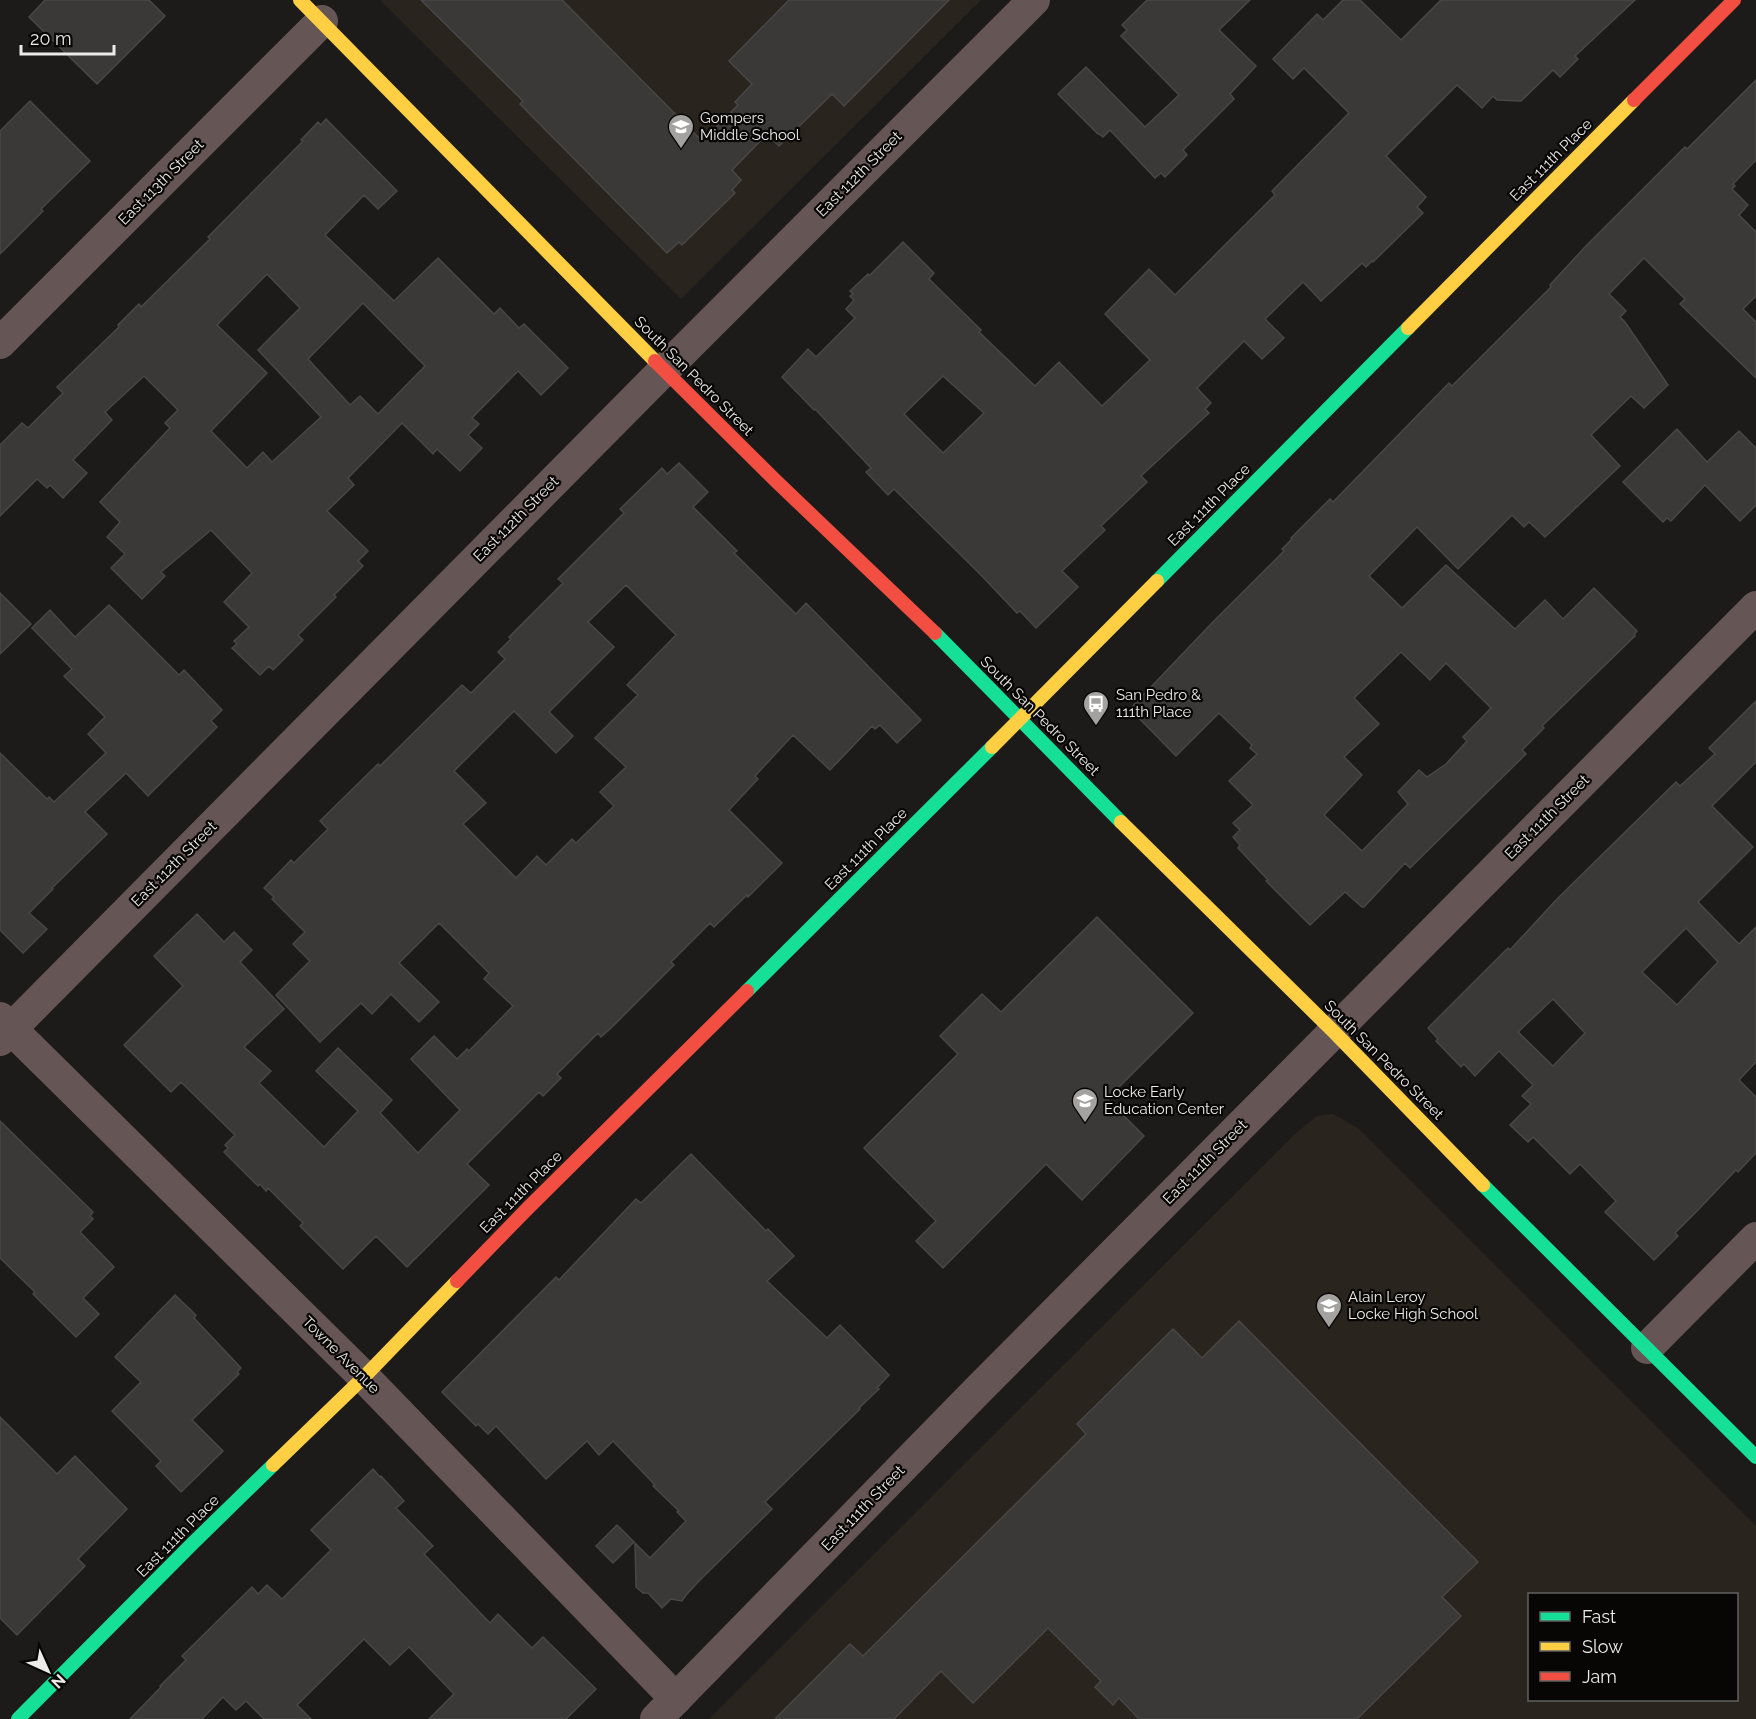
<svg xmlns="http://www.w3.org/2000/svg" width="1756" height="1719" viewBox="0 0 1756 1719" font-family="Raleway,sans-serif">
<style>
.built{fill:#2a241e;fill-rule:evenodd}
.building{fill:#3a3937;stroke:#484745;stroke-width:1.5;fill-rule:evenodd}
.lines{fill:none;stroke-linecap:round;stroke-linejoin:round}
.street{stroke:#655655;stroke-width:32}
.fast{stroke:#16e098;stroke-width:14}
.slow{stroke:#ffcf43;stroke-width:14}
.jam{stroke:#f24e42;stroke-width:14}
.labels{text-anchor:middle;stroke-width:4.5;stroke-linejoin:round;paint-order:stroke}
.poi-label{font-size:15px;fill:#edebe9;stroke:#070605;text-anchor:start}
.street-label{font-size:15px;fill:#edebe9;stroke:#070605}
</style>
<rect width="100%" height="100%" fill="#1d1b19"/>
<g class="built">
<path d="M380 0H981L681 299Z"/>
<path d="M1333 1114 1358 1128 1756 1526V1719H709L1296 1133 1317 1116ZM1530 1594H1736V1700H1530Z"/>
</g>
<g class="building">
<path d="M45 0H149L165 16 97 84 29 17Z"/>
<path d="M421 0H562L702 141 738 105 735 102 752 84 729 61 789 0H949L844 106 832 94 779 146 767 134 732 170 741 180 732 190 735 193 682 245 679 242 667 253 520 104 523 101Z"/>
<path d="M1147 0H1250L1219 30 1256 66 1230 94 1234 99 1183 150 1187 155 1165 177 1161 173 1155 178 1110 130 1103 137 1099 134H1098L1058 94 1086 67 1145 127 1179 95 1121 36 1127 30 1122 25Z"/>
<path d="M1343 0H1360L1401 40 1441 0H1635L1575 56 1578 59 1560 77 1553 70 1521 101 1497 100 1493 96 1482 108 1457 85 1386 156 1426 197 1417 207 1423 213 1373 262 1372 261 1366 267 1362 263 1360 265 1321 301 1303 282 1265 319 1284 338 1262 359 1244 341 1197 388 1211 403 1205 409 1209 413 1141 476 1147 482 1101 526 1105 530 1062 571 1078 587 1036 628 1020 611 1017 613 979 573 894 489 888 495 866 472 871 468 815 409 814 410 782 377 808 349 816 357 855 318 846 309 854 300 850 296 853 294 850 291 868 274 869 276 903 242 934 273 929 279 981 330 979 332 1035 386 1059 362 1102 406 1150 360 1105 314 1149 269 1175 295 1275 195 1272 191 1349 113 1304 68 1293 79 1273 59 1317 14 1323 20ZM943 376 984 413 943 453 904 414Z"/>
<path d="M1756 80V160L1733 184 1735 186 1732 189 1748 205 1739 215 1756 232V296L1743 309 1756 322V378L1680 304 1685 299 1644 258 1609 294 1626 311 1620 317 1625 322 1668 385 1644 408 1631 396 1591 435 1620 466 1545 537 1529 522 1524 527 1512 515 1458 569 1417 527 1369 576 1402 608 1446 565 1515 629 1545 600 1563 619 1594 588 1637 631 1634 635 1635 636 1542 726 1544 728 1522 750 1526 754 1410 868 1405 863 1364 907H1362L1345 892 1310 925 1266 881 1268 880 1238 848 1240 845 1233 837 1240 830 1233 823 1253 805 1229 781 1257 754 1250 748 1252 745 1219 713 1176 756 1130 709 1211 624 1284 551 1282 549 1292 539 1291 538 1330 499 1333 502 1449 383 1452 386 1551 287 1550 285 1584 248 1685 147 1687 149ZM1401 652 1430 680 1446 663 1491 708 1463 737 1467 741 1446 764 1427 777 1419 770 1398 792 1408 804 1362 851 1324 815 1362 775 1344 757 1379 724 1354 698Z"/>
<path d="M30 101 90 161 41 209 43 211 0 254V131Z"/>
<path d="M326 119 397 191 378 209 364 195 325 235 394 301 438 258 494 314 500 308 519 328 524 324 568 368 541 395 518 371 472 418 479 424 468 435 482 448 460 471 437 449 433 454 402 423 348 478 354 485 327 511 368 551 358 561 363 566 334 595 336 597 298 635 303 640 273 670 269 666 260 675 232 648 237 644 234 641 249 627 224 602 252 573 211 530 161 572 165 576 142 599 111 568 125 554 107 537 120 522 100 502 170 428 165 423 178 410 144 376 105 412 112 420 73 460 87 473 63 498 50 485 47 488 37 479 0 516V445L22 423 28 428 63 393 57 387 119 327 118 325 139 304 141 307 210 239 208 237 303 141 301 140 318 122 321 125ZM267 274 300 308 258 350 321 417 272 462 263 452 247 468 211 431 267 373 217 325ZM363 303 425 366 378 414 360 396 350 405 308 359Z"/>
<path d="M1677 429 1707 462 1739 431 1756 448V505L1740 521 1705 485 1671 521 1667 518 1663 522 1623 482Z"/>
<path d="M679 463 708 492 693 507 737 551 734 553 796 614 806 603 921 720 897 743 880 725 875 729 872 726 830 770 793 735 755 776 758 779 729 810 782 863 748 897 747 895 714 927 710 923 671 962 674 965 610 1029 601 1037 598 1033 557 1074 561 1078 543 1096 539 1092 467 1164 489 1185 407 1267 376 1236 343 1269 300 1226 303 1223 268 1188 266 1191 260 1184 258 1186 224 1152 228 1148 225 1145 235 1135 181 1082 171 1092 124 1045 183 986 154 956 197 914 224 942 234 932 252 950 240 962 284 1009 244 1047 271 1071 259 1083 324 1147 358 1111 316 1071 338 1048 392 1100 380 1113 418 1153 460 1110 411 1059 434 1036 457 1059 467 1049 469 1051 513 1006 484 979 489 973 439 923 399 963 439 1002 419 1022 391 994 372 1014 361 1003 320 1042 276 995 310 961 293 944 305 932 272 899 274 897 264 888 291 860 294 863 328 829 320 821 378 764 380 766 462 685 471 693 505 659 498 652 511 639 509 637 563 583 558 579 624 513 620 509 662 468 667 474ZM626 585 676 635 627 685 638 695 595 738 626 767 600 792 614 806 576 843 572 839 546 865 537 856 516 878 463 824 486 803 454 771 514 711 556 753 573 736 549 712 614 647 588 622Z"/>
<path d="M0 593 31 624 0 654Z"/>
<path d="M109 605 179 675 184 670 222 710 211 721 217 727 148 796 126 773 85 812 107 834 52 888 53 889 29 913 47 929 23 953 0 930V753L47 799 49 797 54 802 106 753 88 734 105 717 64 676 72 669 32 628 50 610 75 637Z"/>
<path d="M1756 701V762L1712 806 1753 847 1698 902 1739 944 1756 927V1062L1739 1080 1756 1097V1153L1738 1172 1736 1170 1697 1211 1675 1233 1678 1236 1654 1260 1605 1212 1616 1201 1580 1164 1570 1174 1533 1137 1528 1142 1510 1125 1531 1104 1522 1096 1533 1085 1499 1051 1475 1076 1464 1064 1461 1067 1436 1041 1438 1039 1428 1028 1508 948 1510 950 1557 899 1676 782 1680 786 1715 754 1709 748ZM1686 928 1718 962 1677 1005 1642 972ZM1553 999 1585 1033 1553 1066 1518 1032Z"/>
<path d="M1097 917 1193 1013 1107 1099 1144 1136 1082 1200 1046 1164 943 1268 916 1241 936 1221 864 1148 958 1054 940 1036 982 994 1001 1012Z"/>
<path d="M0 1121 93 1212 90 1216 93 1219 80 1232 114 1267 83 1298 99 1314 76 1337 33 1294 35 1292 0 1258Z"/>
<path d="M691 1154 766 1231 768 1229 794 1256 767 1281 827 1338 840 1325 889 1375 877 1388 879 1389 859 1408 860 1409 765 1502 772 1509 699 1581 686 1595 682 1601 671 1599 662 1608 648 1593H643L636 1587 635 1543 650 1558 686 1521 677 1512 679 1511 653 1486 655 1485 613 1441 599 1455 587 1441 546 1479 496 1426 488 1434 478 1424 476 1426 442 1392 556 1277 559 1280 636 1199 641 1203Z"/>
<path d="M175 1295 196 1315 194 1318 241 1368 237 1372 239 1374 192 1420 223 1451 181 1492 156 1466 161 1461 112 1411 141 1382 115 1357Z"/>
<path d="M1239 1321 1478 1562 1442 1597 1461 1616 1357 1719H1139L1119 1698 1113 1705 1095 1687 1101 1681 1048 1628 973 1703 941 1671 894 1719H775L850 1644 863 1656 1086 1434 1077 1424 1173 1329 1202 1358Z"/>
<path d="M0 1417 57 1474 75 1456 127 1509 78 1559 85 1566 17 1635 0 1618Z"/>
<path d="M373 1469 380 1477 381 1476 404 1501 396 1508 433 1546 424 1554 490 1623 498 1614 532 1648 543 1637 596 1689 566 1719H429L454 1694 409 1647 390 1665 364 1639 297 1705 311 1719H264L246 1701 236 1710 223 1697 202 1719H130L161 1687 160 1686 186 1660 182 1656 252 1587 258 1594 267 1585 282 1599 331 1550 311 1530Z"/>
<path d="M617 1525 634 1542 613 1563 596 1546Z"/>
</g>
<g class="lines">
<g class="street">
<path d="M0 343 322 21"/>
<path d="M0 1018 364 1377 676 1699"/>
<path d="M0 1040 664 370 1034 0"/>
<path d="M1647 1348 1756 1238"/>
<path d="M656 1719 977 1391 1756 607"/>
</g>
<g class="fast">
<path d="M1157 581 1408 328"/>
<path d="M935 633 1121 822"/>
<path d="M747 991 992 747"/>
<path d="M1483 1185 1756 1457"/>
<path d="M18 1719 193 1543 273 1465"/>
</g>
<g class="slow">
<path d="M300 0 655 361"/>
<path d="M1408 328 1634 100"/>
<path d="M992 747 1157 581"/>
<path d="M1121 822 1334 1032 1483 1185"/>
<path d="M273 1465 364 1377 457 1281"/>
</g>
<g class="jam">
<path d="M1634 100 1734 0"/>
<path d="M655 361 776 481 935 633"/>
<path d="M457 1281 529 1207 747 991"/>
</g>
</g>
<defs>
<symbol id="school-pin" viewBox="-11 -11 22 30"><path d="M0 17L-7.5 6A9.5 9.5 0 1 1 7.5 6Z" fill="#a4a2a0" stroke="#070605"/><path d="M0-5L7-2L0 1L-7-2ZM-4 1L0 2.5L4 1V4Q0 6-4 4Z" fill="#fff"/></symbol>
<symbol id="bus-pin" viewBox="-11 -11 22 30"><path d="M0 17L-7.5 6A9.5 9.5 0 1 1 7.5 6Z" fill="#a4a2a0" stroke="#070605"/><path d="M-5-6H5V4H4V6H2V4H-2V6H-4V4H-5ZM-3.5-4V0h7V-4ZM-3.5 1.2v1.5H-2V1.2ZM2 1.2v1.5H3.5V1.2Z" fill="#fff"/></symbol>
</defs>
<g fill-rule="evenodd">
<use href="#school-pin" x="666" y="112" width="30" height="40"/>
<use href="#bus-pin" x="1081" y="689" width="30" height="40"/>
<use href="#school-pin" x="1070" y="1086" width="30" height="40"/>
<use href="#school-pin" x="1314" y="1291" width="30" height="40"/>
</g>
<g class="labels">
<g class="poi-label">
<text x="700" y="123">Gompers<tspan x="700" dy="17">Middle School</tspan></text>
<text x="1116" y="700">San Pedro &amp;<tspan x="1116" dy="17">111th Place</tspan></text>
<text x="1104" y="1097">Locke Early<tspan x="1104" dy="17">Education Center</tspan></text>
<text x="1348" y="1302">Alain Leroy<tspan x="1348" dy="17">Locke High School</tspan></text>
</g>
<g class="street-label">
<text transform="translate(1551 160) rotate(-45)" y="5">East 111th Place</text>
<text transform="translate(859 174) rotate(-45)" y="5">East 112th Street</text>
<text transform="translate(161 182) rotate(-45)" y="5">East 113th Street</text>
<text transform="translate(694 376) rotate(45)" y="5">South San Pedro Street</text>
<text transform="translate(1209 505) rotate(-45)" y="5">East 111th Place</text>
<text transform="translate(516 519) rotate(-45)" y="5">East 112th Street</text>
<text transform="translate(1040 716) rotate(45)" y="5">South San Pedro Street</text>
<text transform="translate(1547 817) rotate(-45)" y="5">East 111th Street</text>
<text transform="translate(866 849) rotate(-45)" y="5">East 111th Place</text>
<text transform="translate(174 864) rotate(-45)" y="5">East 112th Street</text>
<text transform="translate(1384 1060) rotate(45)" y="5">South San Pedro Street</text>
<text transform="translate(1205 1162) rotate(-45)" y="5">East 111th Street</text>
<text transform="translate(521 1192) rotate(-45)" y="5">East 111th Place</text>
<text transform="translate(341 1355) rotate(45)" y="5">Towne Avenue</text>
<text transform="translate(863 1508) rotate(-46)" y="5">East 111th Street</text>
<text transform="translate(178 1536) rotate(-45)" y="5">East 111th Place</text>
</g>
</g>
<rect x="1528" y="1593" width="210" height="108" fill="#070605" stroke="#636260" stroke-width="1.5"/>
<rect x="1540" y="1612" width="30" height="9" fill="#16e098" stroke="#636260" stroke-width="1.5"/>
<text x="1582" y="1623" font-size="18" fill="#edebe9">Fast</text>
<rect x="1540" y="1642" width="30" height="9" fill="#ffcf43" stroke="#636260" stroke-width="1.5"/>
<text x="1582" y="1653" font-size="18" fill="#edebe9">Slow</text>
<rect x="1540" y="1672" width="30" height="9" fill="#f24e42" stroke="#636260" stroke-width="1.5"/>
<text x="1582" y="1683" font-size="18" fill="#edebe9">Jam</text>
<g transform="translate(48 1671) rotate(135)" stroke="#070605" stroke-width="4.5" paint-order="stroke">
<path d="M0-4.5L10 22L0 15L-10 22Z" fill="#edebe9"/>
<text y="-9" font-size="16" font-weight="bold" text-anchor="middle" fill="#edebe9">N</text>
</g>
<path d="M21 45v9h93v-9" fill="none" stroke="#edebe9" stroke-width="3"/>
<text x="30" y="45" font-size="18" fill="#edebe9" stroke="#070605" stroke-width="4.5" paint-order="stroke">20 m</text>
</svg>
